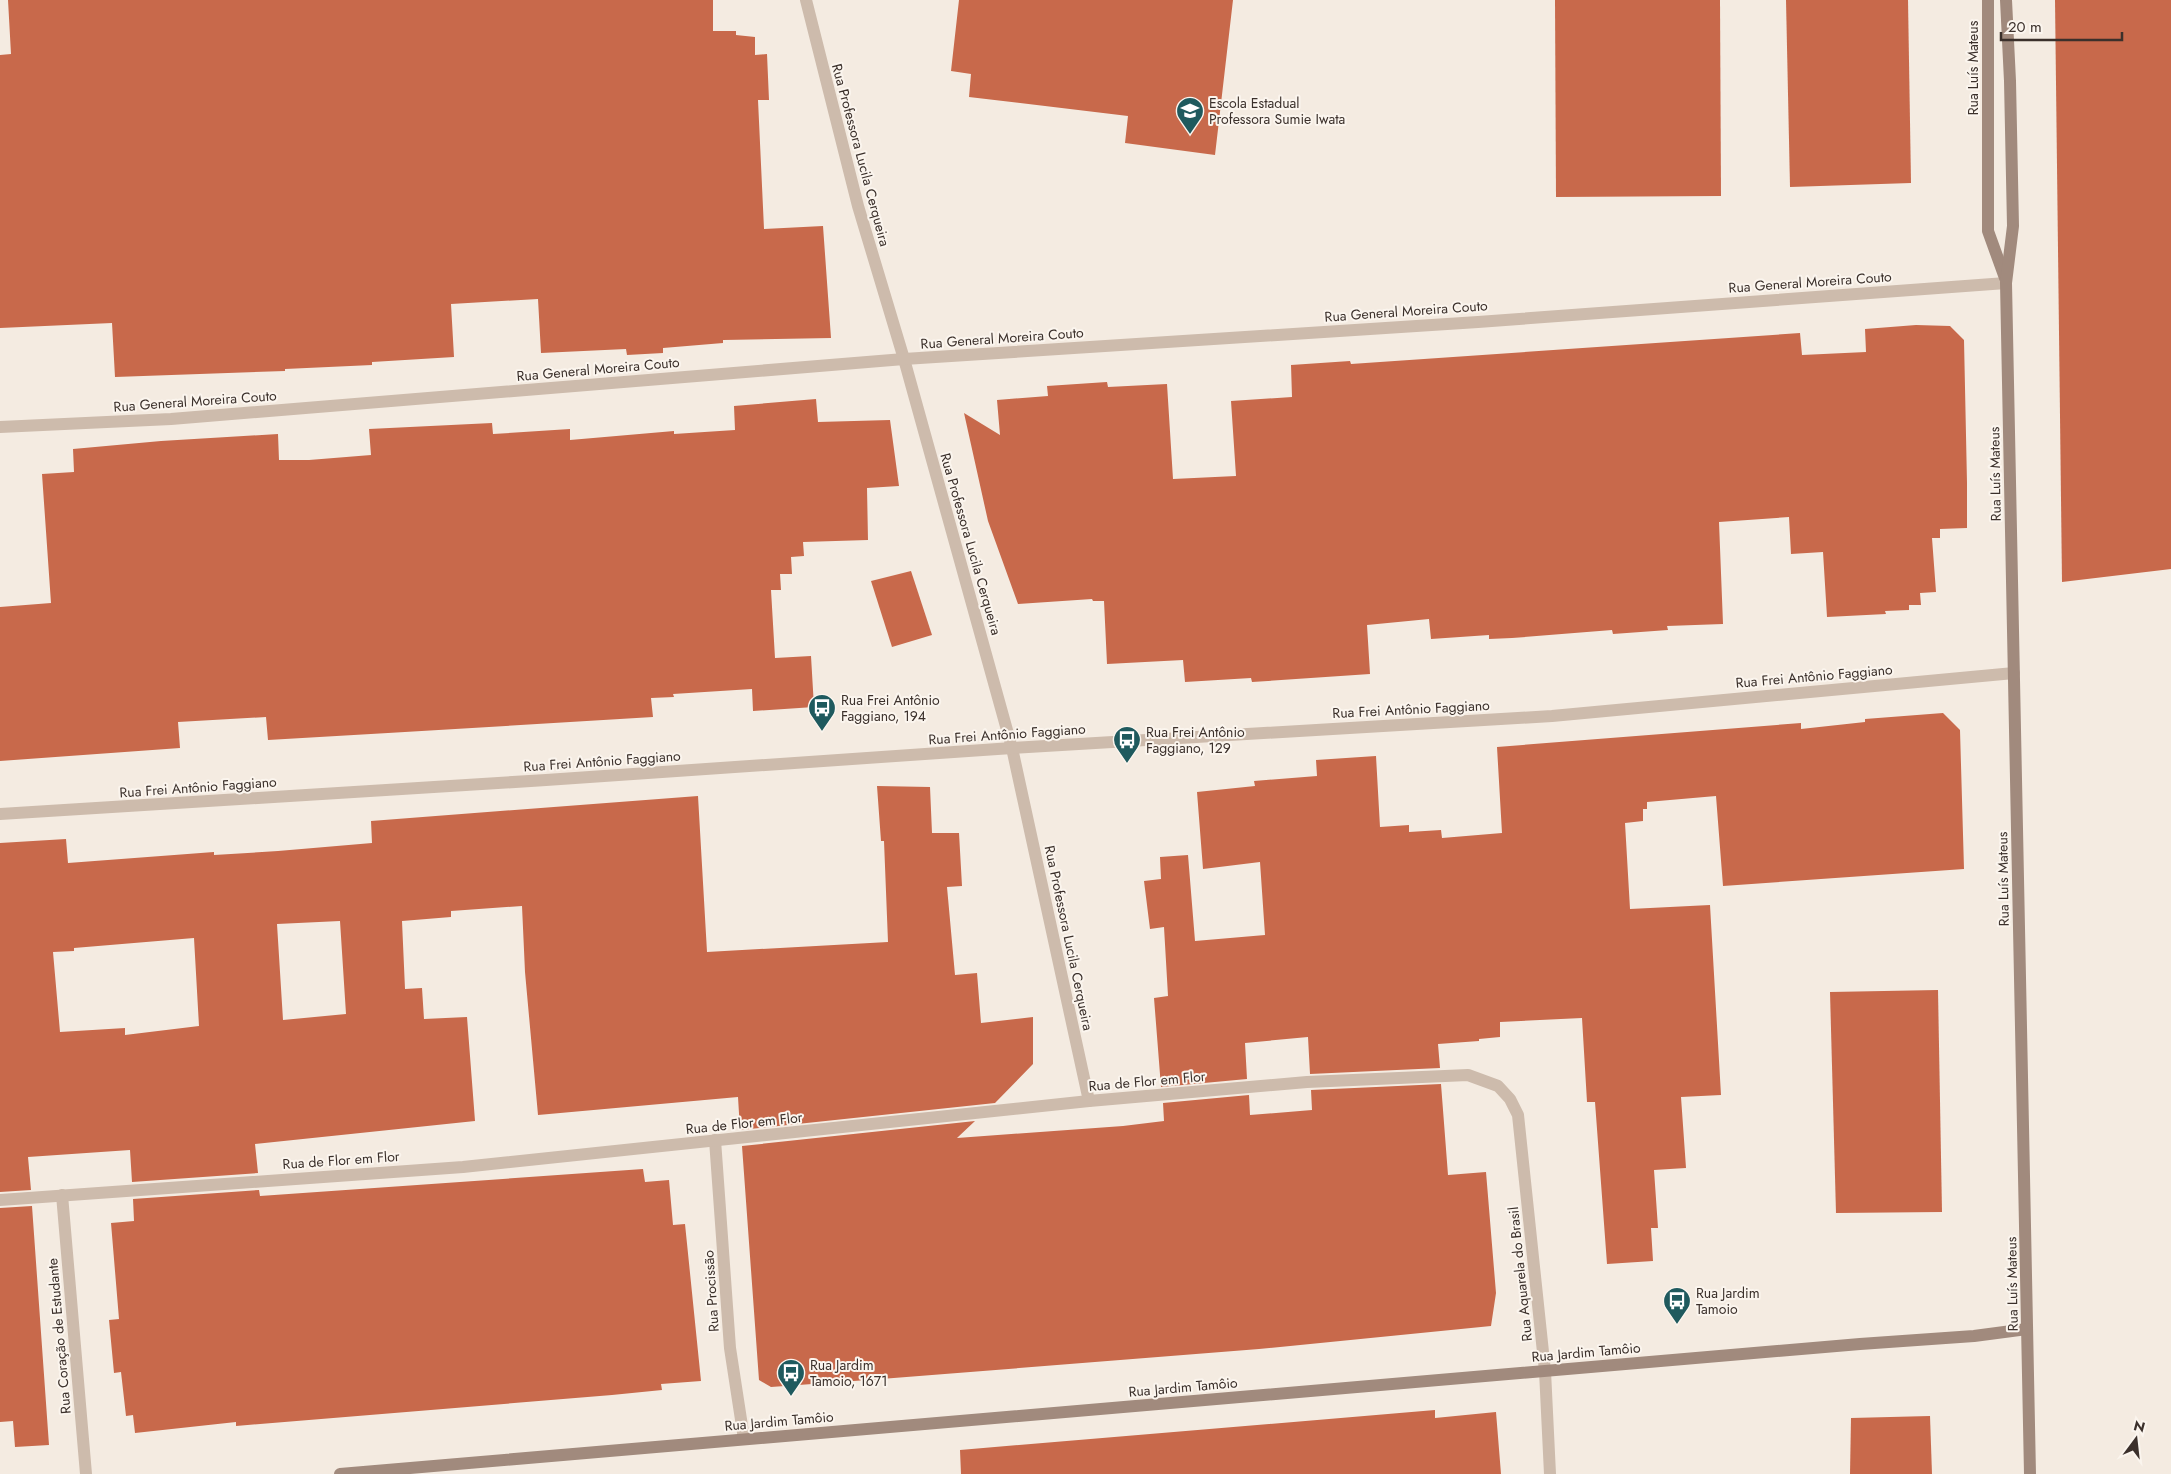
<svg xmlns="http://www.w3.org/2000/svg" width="2171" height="1474" viewBox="0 0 2171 1474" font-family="Jost,sans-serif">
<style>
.building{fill:#c8694b;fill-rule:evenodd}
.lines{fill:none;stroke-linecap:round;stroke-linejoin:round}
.street{stroke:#cdbbac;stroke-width:12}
.secondary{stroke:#a18a7d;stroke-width:12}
.labels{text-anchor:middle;stroke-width:4;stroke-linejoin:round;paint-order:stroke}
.street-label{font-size:14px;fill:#3b302b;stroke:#fbf5ee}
.poi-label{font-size:14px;fill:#3b302b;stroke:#fbf5ee;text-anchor:start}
</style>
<rect width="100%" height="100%" fill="#f4ebe1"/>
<g class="building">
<path d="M8 0H713V31H736V35L755 37V55L767 54 769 100H758L764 229 823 226 831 338 723 340V343L663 348V353L627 355 626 349 541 353 538 299 451 304 454 357 372 362V365L285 369V371L115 377 112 323 0 328V55L11 54Z"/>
<path d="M959 0H1233L1215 155 1125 143 1128 116 969 97 971 74 951 71Z"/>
<path d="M1555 0H1720L1721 196 1556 197Z"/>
<path d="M1786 0H1908L1911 183 1790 187Z"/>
<path d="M2055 0H2171V569L2062 582Z"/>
<path d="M1916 325 1950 326 1964 340 1967 483V528L1940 529V538H1932L1936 592 1920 593 1921 605H1909V610L1885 611 1886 614 1827 617 1823 552 1791 554 1789 517 1719 522 1723 624 1667 626 1668 630 1613 634 1612 630 1512 638 1489 639V635L1431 639 1429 619 1367 625 1370 674 1252 682 1251 678 1185 682 1183 660 1107 664 1104 601H1093L1092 599 1018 604 988 521 964 413 1000 435 997 400 1048 396 1047 386 1107 382 1108 387 1167 384 1173 479 1236 476 1231 401 1292 397 1291 365 1350 361 1351 364 1800 333 1802 355 1866 352 1865 329Z"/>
<path d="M816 399 818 422 890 420 899 486 867 488 868 540 803 542 804 556 791 557 792 574H780L781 590H771L775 658 811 656 814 707 753 711 752 689 673 694 674 697 651 698 653 717 388 733 268 740 266 717 178 722 180 748 0 761V607L51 603 42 474 74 472 73 449 161 441 278 434 279 460H309L371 455 369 429 492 423 493 434 570 429V440L674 431V434L735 430 734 406Z"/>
<path d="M911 571 932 635 892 647 871 581Z"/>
<path d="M1943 713 1960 730 1964 869 1723 886 1716 796 1647 802V809H1643V821L1625 823 1630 909 1710 905 1721 1095 1681 1097 1686 1168 1654 1170 1658 1228H1651L1653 1261 1607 1264 1595 1102H1587L1582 1018 1500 1022V1037L1479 1039V1041L1438 1044 1440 1068 1310 1074 1308 1037 1245 1043 1247 1079 1161 1087 1154 998 1168 996 1164 927 1150 929 1144 881 1161 879 1160 857 1188 855 1195 941 1265 935 1260 862 1203 869 1197 792 1255 786 1254 781 1317 776 1316 760 1376 756 1380 827 1409 825V832L1441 830 1442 838 1502 833 1497 747 1801 723V729L1865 722V719Z"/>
<path d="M877 786 930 787 932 833H959L962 886 947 887 955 975 977 973 981 1023 1033 1017V1064L995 1103 740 1130 738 1097 538 1115 525 972 522 906 451 911V917L402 921 405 989 422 988 424 1019 467 1017 475 1121 255 1144 258 1173 132 1182 130 1150 28 1157 31 1190 0 1192V843L66 839 68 863 214 852V855L278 851 372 843 371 821 698 796 707 952 888 942 884 841H881ZM340 921 346 1014 283 1020 277 924ZM194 938 199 1026 125 1035V1028L60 1032 53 952 74 951V948Z"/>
<path d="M1938 990 1942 1212 1836 1213 1830 992Z"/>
<path d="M1441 1084 1448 1175 1486 1172 1496 1293 1491 1326 1259 1349 881 1379 771 1387 759 1380 742 1146 975 1121 957 1138 1123 1126 1164 1121 1163 1103 1249 1095 1250 1115 1312 1110 1311 1090Z"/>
<path d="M643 1169 645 1182 669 1180 673 1225 685 1224 701 1381 661 1384 662 1390 612 1395 236 1426V1422L135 1433 133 1415 126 1416 121 1372 114 1373 109 1320 119 1319 111 1223 134 1221 133 1199 259 1190 260 1196Z"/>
<path d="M32 1206 49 1445 15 1447 13 1421 0 1422V1208Z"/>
<path d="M1435 1410V1418L1496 1412 1501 1474H961L960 1450Z"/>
<path d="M1930 1416 1932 1474H1850L1851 1418Z"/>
</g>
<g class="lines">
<g class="street">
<path d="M806 0 858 206 904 359 1012 748 1089 1101"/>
<path d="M0 427 171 419 904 359 1478 322 2006 283"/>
<path d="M0 814 546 780 1012 748 1552 716 2014 673"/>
<path d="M715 1140 730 1348 744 1439"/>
<path d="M62 1195 86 1474"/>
<path d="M0 1200 463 1167 1089 1101 1307 1082 1468 1075 1498 1086 1510 1099 1518 1115 1545 1371 1550 1474"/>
</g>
<g class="secondary">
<path d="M1988 0V231L2005 278"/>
<path d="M2006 0 2010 81 2013 226 2006 283 2030 1474"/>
<path d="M340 1474 1860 1344 1974 1336 2027 1329"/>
</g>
</g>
<defs>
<symbol id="school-pin" viewBox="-11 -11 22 30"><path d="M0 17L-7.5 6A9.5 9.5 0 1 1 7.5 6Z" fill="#1f5a5e" stroke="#fbf5ee"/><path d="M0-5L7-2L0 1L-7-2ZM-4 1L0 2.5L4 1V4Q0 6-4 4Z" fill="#fff"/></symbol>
<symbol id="bus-pin" viewBox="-11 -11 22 30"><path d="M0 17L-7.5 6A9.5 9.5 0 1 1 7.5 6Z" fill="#1f5a5e" stroke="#fbf5ee"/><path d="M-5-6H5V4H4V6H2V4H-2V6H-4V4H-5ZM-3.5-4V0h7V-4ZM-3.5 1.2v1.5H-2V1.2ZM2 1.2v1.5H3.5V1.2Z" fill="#fff"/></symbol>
</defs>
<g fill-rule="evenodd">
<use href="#school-pin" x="1174" y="95" width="32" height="43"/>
<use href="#bus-pin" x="806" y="692" width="32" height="43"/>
<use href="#bus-pin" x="1111" y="724" width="32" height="43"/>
<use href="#bus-pin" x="1661" y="1285" width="32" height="43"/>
<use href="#bus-pin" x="775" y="1357" width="32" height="43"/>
</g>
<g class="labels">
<g class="street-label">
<text transform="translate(1973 68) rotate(-90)" y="5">Rua Luís Mateus</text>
<text transform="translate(861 155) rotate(75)" y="5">Rua Professora Lucila Cerqueira</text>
<text transform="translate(1810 282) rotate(-4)" y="5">Rua General Moreira Couto</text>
<text transform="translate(1406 311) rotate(-4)" y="5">Rua General Moreira Couto</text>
<text transform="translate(1002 338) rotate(-4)" y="5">Rua General Moreira Couto</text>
<text transform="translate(598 369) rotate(-5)" y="5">Rua General Moreira Couto</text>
<text transform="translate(195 401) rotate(-4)" y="5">Rua General Moreira Couto</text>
<text transform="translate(1995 474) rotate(-91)" y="5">Rua Luís Mateus</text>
<text transform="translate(971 544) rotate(74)" y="5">Rua Professora Lucila Cerqueira</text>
<text transform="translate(1814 676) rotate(-5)" y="5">Rua Frei Antônio Faggiano</text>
<text transform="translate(1411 709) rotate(-3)" y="5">Rua Frei Antônio Faggiano</text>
<text transform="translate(1007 734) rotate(-4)" y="5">Rua Frei Antônio Faggiano</text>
<text transform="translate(602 761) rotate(-4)" y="5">Rua Frei Antônio Faggiano</text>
<text transform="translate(198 787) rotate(-4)" y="5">Rua Frei Antônio Faggiano</text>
<text transform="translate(2003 879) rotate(-91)" y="5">Rua Luís Mateus</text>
<text transform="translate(1069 938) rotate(78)" y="5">Rua Professora Lucila Cerqueira</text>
<text transform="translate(1147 1081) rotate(-5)" y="5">Rua de Flor em Flor</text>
<text transform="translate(744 1123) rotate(-6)" y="5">Rua de Flor em Flor</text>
<text transform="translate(341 1160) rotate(-4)" y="5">Rua de Flor em Flor</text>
<text transform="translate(1520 1274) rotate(-96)" y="5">Rua Aquarela do Brasil</text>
<text transform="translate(2012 1284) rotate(-91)" y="5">Rua Luís Mateus</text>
<text transform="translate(711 1291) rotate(-94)" y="5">Rua Procissão</text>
<text transform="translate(59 1336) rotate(-95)" y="5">Rua Coração de Estudante</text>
<text transform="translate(1586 1352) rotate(-5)" y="5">Rua Jardim Tamôio</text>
<text transform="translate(1183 1387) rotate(-5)" y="5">Rua Jardim Tamôio</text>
<text transform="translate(779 1421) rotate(-5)" y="5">Rua Jardim Tamôio</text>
</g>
<g class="poi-label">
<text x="1209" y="108">Escola Estadual<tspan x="1209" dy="16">Professora Sumie Iwata</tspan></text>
<text x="841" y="705">Rua Frei Antônio<tspan x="841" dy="16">Faggiano, 194</tspan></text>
<text x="1146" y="737">Rua Frei Antônio<tspan x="1146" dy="16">Faggiano, 129</tspan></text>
<text x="1696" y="1298">Rua Jardim<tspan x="1696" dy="16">Tamoio</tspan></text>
<text x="810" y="1370">Rua Jardim<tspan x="810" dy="16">Tamoio, 1671</tspan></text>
</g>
</g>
<g transform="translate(2136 1439) rotate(15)" stroke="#fbf5ee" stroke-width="4" paint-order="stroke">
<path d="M0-4L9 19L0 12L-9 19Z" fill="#3b302b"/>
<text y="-8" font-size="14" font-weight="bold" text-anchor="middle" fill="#3b302b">N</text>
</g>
<path d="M2001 32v8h121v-8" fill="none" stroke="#3b302b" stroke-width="2.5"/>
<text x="2008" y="32" font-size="15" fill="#3b302b" stroke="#fbf5ee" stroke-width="4" paint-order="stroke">20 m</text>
</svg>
